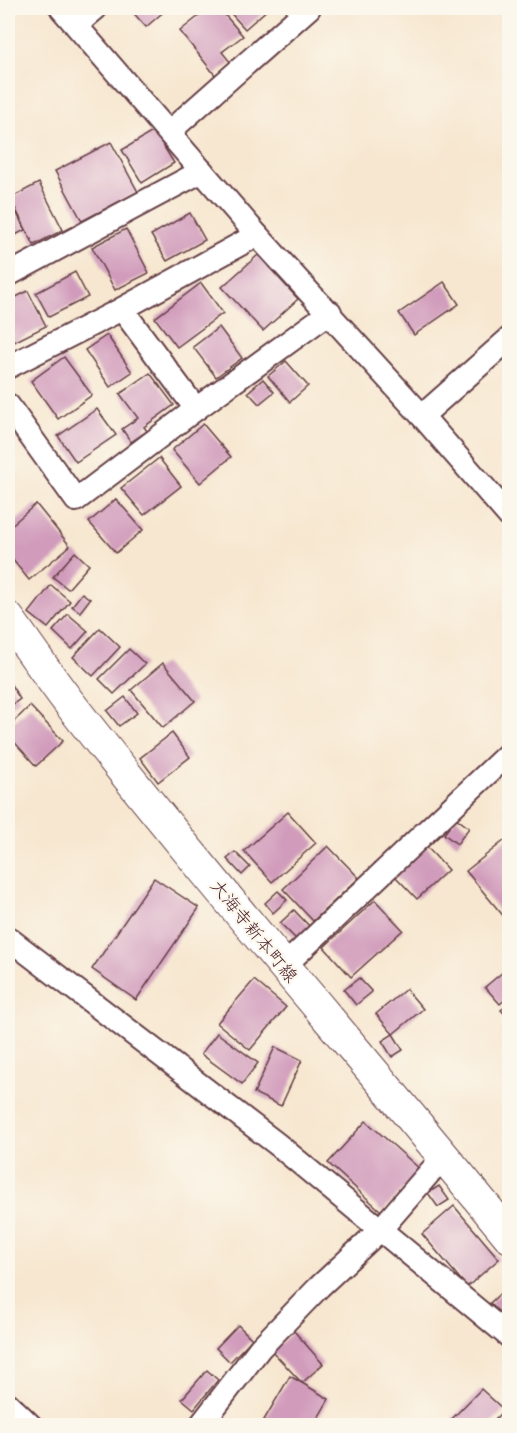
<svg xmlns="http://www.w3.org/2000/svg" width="517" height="1433" viewBox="0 0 517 1433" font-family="Delius,'Klee One',sans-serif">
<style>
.building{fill:#d19cbc}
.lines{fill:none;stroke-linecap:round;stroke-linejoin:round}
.street-casing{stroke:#643d44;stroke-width:26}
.secondary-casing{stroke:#643d44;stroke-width:34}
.street{stroke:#fff;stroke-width:22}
.secondary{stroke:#fff;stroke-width:32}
.labels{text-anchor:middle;stroke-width:4.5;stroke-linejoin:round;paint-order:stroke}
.street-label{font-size:18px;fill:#4a1f2b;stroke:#fbf7ec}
</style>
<rect width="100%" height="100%" fill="#fbf7ec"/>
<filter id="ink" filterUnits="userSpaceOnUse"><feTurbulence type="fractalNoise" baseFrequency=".0167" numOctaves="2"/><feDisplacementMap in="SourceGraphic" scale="12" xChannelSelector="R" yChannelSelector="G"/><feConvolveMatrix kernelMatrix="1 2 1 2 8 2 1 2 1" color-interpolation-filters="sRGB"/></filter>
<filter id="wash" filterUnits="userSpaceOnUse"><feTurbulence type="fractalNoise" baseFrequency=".008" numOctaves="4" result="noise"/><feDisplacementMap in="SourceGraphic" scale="24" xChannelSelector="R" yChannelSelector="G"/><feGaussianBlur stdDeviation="1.35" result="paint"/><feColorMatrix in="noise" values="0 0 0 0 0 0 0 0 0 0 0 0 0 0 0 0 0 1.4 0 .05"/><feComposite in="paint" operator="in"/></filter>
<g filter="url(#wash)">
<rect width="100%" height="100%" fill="#f7e7d0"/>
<g id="blocks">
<g class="building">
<path d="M129 8H168L146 27Z"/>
<path d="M209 8H219L243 36 222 52 231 63 215 75 180 31Z"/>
<path d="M226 8H269L245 29Z"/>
<path d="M154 131 174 163 142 183 122 150Z"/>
<path d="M111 142 138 192 82 221 55 171Z"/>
<path d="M39 183 63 230 34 245 10 198Z"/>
<path d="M13 205 25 230 8 239V208Z"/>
<path d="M190 213 205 240 167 261 151 235Z"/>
<path d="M126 229 149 273 115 290 92 247Z"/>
<path d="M258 255 298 299 263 331 222 287Z"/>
<path d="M75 272 88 297 49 317 36 293Z"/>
<path d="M444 282 459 304 414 335 399 313Z"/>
<path d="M201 283 223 313 177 347 155 318Z"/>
<path d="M28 291 46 326 8 345V301Z"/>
<path d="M219 327 242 358 216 377 193 347Z"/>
<path d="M107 335 132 372 110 387 85 350Z"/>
<path d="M64 357 92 395 58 419 31 381Z"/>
<path d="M286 361 308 386 290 402 268 376Z"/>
<path d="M150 373 174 405 144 427 147 431 131 442 122 429 138 418 120 394Z"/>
<path d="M263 379 274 392 259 404 248 392Z"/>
<path d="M97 409 116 435 76 462 58 436Z"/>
<path d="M203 424 231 457 200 483 172 450Z"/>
<path d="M159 458 181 486 144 515 121 488Z"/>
<path d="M116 499 143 530 116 553 89 522Z"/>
<path d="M36 504 70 546 29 580 8 554V528Z"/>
<path d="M75 552 89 565 68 589 53 577Z"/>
<path d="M51 585 70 601 48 628 29 613Z"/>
<path d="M82 593 90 599 80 612 72 606Z"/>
<path d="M68 614 88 631 72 649 53 631Z"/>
<path d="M100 628 120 647 93 676 73 657Z"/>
<path d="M129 649 145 664 114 694 99 679Z"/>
<path d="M163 663 195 701 163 728 131 690Z"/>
<path d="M8 680 20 699 8 708Z"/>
<path d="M125 697 137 713 119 726 107 711Z"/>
<path d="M30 706 63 741 36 766 8 735V727Z"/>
<path d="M172 733 190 757 158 782 140 758Z"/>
<path d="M288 812 316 843 272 882 244 851Z"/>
<path d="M456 818 469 828 457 844 444 834Z"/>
<path d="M510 836V924L466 871Z"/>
<path d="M328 846 359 878 313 921 283 889Z"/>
<path d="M427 847 448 870 417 899 395 876Z"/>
<path d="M235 852 250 867 242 875 227 859Z"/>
<path d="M154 878 199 908 136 1000 92 969Z"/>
<path d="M278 891 287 900 273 913 265 903Z"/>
<path d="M375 900 403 930 351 977 324 947Z"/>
<path d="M294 910 311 928 298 941 280 923Z"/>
<path d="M510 966V995L500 1004 485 987Z"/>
<path d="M359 978 372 992 356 1005 344 990Z"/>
<path d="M254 980 286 1007 250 1050 217 1023Z"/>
<path d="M406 989 423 1009 393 1034 376 1014Z"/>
<path d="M510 1003V1019L501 1010Z"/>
<path d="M217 1033 258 1063 242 1084 201 1054Z"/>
<path d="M393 1034 403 1050 392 1057 382 1041Z"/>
<path d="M275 1047 302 1060 281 1106 254 1093Z"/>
<path d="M366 1121 421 1170 382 1212 328 1163Z"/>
<path d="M439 1186 449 1200 438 1207 428 1193Z"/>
<path d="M454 1206 499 1259 467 1287 422 1234Z"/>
<path d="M510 1284V1309L503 1316 490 1303Z"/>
<path d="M238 1325 252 1339 230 1362 216 1348Z"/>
<path d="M294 1331 323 1364 302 1383 329 1399 314 1425H261L290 1376 302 1383 272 1351Z"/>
<path d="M207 1370 218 1380 194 1409 182 1399Z"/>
<path d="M481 1389 504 1410 489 1425H446Z"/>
</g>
</g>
</g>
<g filter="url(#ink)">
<use href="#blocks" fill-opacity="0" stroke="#643d44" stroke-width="1.5"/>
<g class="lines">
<defs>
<g id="street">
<path d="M61 8 257 235 422 416 510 517"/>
<path d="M76 25 96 8"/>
<path d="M169 132 309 8"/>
<path d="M8 275 202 171"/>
<path d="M122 309 196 409"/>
<path d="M8 367 122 309 257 235"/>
<path d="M8 405 76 500 196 409 330 312"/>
<path d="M422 416 510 338"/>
<path d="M8 938 277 1144 510 1337"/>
<path d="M283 967 510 752"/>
<path d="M8 1404 31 1426"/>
<path d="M200 1426 260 1348 319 1287 380 1230 444 1156"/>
</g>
<path id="secondary" d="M8 618C30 648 51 680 74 709 215 889 366 1060 510 1237"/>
</defs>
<use href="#street" class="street-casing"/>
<use href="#secondary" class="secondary-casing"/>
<use href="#street" class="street"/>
<use href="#secondary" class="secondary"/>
</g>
</g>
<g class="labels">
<g class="street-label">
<text transform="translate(254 931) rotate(51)" y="6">大海寺新本町線</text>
</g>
</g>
<rect width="517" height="1433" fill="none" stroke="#fbf7ec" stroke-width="30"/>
</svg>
